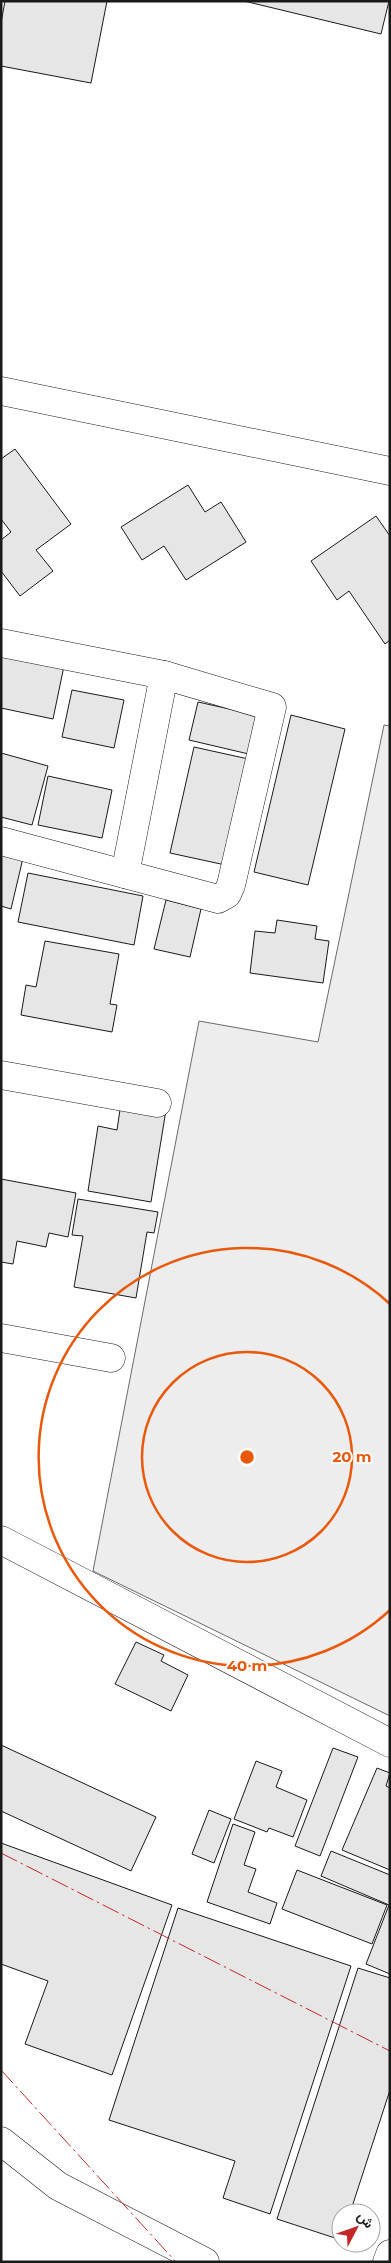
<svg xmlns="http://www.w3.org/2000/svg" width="391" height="2263" viewBox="0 0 391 2263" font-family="Montserrat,Vazirmatn,sans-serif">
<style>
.built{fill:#ededed;stroke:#6a6a6a}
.building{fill:#e6e6e6;stroke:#1a1a1a}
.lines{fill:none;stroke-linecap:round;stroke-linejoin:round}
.minor-casing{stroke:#1a1a1a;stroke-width:29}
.minor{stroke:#fff;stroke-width:28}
.power{stroke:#c62828;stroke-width:1;stroke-dasharray:18 4 2.5 4;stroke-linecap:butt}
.ring{fill:none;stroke:#e8590c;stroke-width:2.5}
.centre{fill:#e8590c;stroke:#fff;stroke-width:2.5}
.ring-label{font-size:15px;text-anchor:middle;font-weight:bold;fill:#e8590c;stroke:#fff;stroke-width:4;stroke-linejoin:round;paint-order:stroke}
</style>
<rect width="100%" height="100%" fill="#fff"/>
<path class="built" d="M384 725 390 726V1716L93 1571 199 1021 318 1042Z"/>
<g class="building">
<path d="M5 1H107L91 83 1 66V23Z"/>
<path d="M244 1H389L381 34Z"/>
<path d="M15 449 71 524 36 550 53 571 20 596 1 571V540L11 532 1 519V459Z"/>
<path d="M188 485 205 512 221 502 246 542 186 580 164 546 142 560 121 527Z"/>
<path d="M376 516 390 536V640L385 644 349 591 337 600 311 561Z"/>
<path d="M1 653 64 666 53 719 1 708Z"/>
<path d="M72 690 124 700 114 748 62 737Z"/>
<path d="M198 702 261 716 253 755 189 740Z"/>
<path d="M291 715 345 729 308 885 254 872Z"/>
<path d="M194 747 253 760 230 866 170 853Z"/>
<path d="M1 753 48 766 32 825 1 817Z"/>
<path d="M48 776 112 790 102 838 38 825Z"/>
<path d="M1 853 23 858 11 909 1 906Z"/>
<path d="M28 873 143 896 134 945 18 922Z"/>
<path d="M166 900 201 909 190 957 154 949Z"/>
<path d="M277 920 317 926 315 939 329 941 323 983 250 973 255 931 275 933Z"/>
<path d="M45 941 119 954 110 1004 117 1005 112 1032 21 1015 26 985 36 987Z"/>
<path d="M121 1103 166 1110 151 1202 88 1191 98 1126 117 1130Z"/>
<path d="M1 1179 76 1193 68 1237 49 1233 46 1247 17 1241 13 1264 1 1262Z"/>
<path d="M78 1199 158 1212 154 1233 147 1232 136 1298 74 1287 83 1236 72 1235Z"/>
<path d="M136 1642 164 1655 161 1661 188 1675 171 1711 115 1684Z"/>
<path d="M1 1745 156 1817 131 1871 1 1811Z"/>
<path d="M333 1748 358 1757 320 1856 295 1846Z"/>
<path d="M256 1761 282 1771 276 1787 307 1800 293 1837 269 1828 267 1832 234 1819Z"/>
<path d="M377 1768 390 1773 386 1786 390 1788V1870L342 1850Z"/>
<path d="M209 1810 231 1819 214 1863 192 1854Z"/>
<path d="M233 1824 255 1832 244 1865 256 1869 248 1892 277 1903 270 1924 207 1902Z"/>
<path d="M1 1843 172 1905 112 2075 25 2044 48 1981 1 1964Z"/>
<path d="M331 1851 390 1875V1974L366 1964 389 1905 321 1876Z"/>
<path d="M297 1870 387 1905 372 1944 282 1909Z"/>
<path d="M178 1908 351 1966 270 2214 223 2198 235 2161 109 2120Z"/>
<path d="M358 1968 390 1978V2090L350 2213H341V2240L277 2219Z"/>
</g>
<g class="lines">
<defs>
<g id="minor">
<path d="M1 391 390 471"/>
<path d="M1 643 164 675 272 707 231 885 227 894 218 899 1 841"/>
<path d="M125 874 164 675"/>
<path d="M1 1075 157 1103"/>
<path d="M1 1338 111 1358"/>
<path d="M1 1540 390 1743"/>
<path d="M1 2141 58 2186 205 2262"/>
<path d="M387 2262 390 2254"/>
</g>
</defs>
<use href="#minor" class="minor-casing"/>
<use href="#minor" class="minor"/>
<g class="power">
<path d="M1 1853 390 2051"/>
<path d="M1 2070 176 2262"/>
</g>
</g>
<g class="ring">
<circle cx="247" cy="1457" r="105"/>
<path d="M390 1610A209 209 0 1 1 390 1304"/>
</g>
<circle cx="247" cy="1457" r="8" class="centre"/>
<g class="ring-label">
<text x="352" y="1462">20 m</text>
<text x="247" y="1671">40 m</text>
</g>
<rect width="391" height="2263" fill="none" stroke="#1a1a1a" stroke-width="5"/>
<g transform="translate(356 2228) rotate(49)"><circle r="24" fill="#ffffff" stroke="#a3a3a3"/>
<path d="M0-4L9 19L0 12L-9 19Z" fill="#c62828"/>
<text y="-8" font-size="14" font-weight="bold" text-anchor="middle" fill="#1a1a1a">ش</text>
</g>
</svg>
